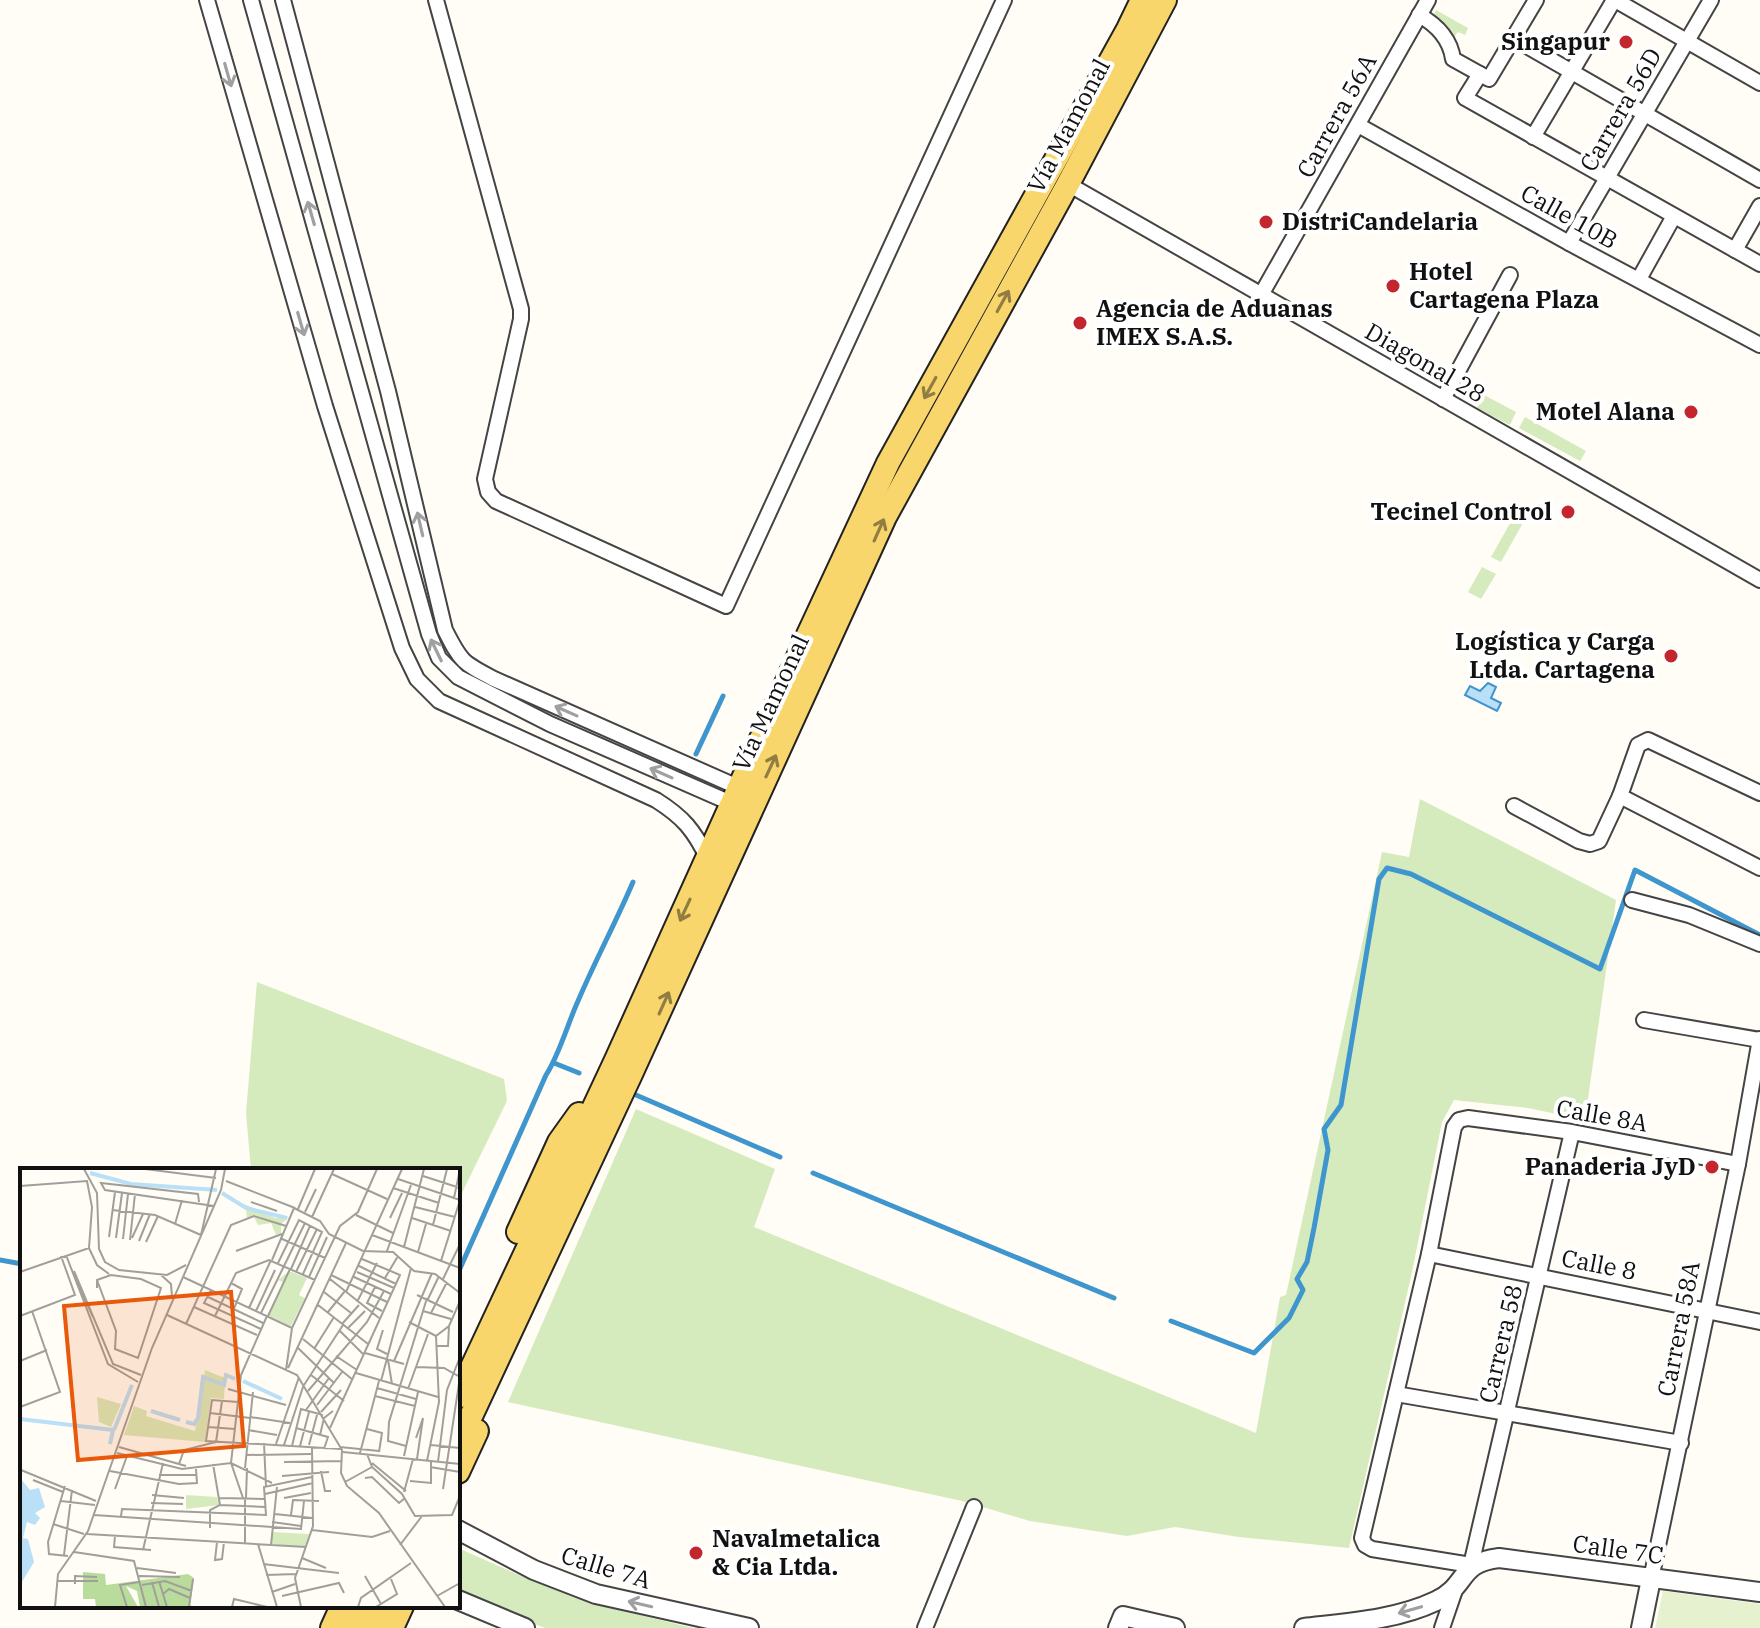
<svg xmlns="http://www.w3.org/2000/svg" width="1760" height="1628" viewBox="0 0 1760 1628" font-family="'IBM Plex Serif',serif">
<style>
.green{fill:#d5ebbd}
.pitch{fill:#e6f2cf}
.water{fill:#b9e0f7;stroke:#3f96cf;stroke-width:2}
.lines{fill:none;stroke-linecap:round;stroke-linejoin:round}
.stream{stroke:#3f96cf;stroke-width:5}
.minor-casing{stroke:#444;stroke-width:18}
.tertiary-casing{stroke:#444;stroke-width:22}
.primary-casing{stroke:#222;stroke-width:26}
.minor{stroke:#fff;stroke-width:14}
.tertiary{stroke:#fff;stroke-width:18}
.primary{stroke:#f9d66b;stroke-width:22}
.oneway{stroke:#a0a0a0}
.oneway2{stroke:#917d42}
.poi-dot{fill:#c4262e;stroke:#fff;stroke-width:3}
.labels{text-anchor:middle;stroke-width:8;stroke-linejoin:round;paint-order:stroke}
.poi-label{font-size:24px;font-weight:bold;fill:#111;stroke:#fff;text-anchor:end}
.street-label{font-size:24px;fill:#111;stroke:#fff}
.inset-river{fill:none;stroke:#b9e0f7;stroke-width:4}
.inset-road{fill:none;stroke:#a09f9a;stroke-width:2}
.view{fill:#e8590c;fill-opacity:0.15;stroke:#e8590c;stroke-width:4}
.inset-edge{fill:none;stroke:#111;stroke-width:4}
</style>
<rect width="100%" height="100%" fill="#fffdf5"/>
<g class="green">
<path d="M1436 10 1468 28 1465 35 1458 32 1453 38 1433 17Z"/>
<path d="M1484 395 1516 412 1510 425 1477 408Z"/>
<path d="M1525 417 1586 451 1580 461 1519 428Z"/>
<path d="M1518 509 1528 514 1501 562 1491 557Z"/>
<path d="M1482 567 1496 574 1481 599 1468 592Z"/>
<path d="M1420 799 1616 900 1585 1120 1528 1108 1454 1100 1442 1122 1412 1272 1349 1548 1239 1537 1175 1527 1127 1536 1030 1521 962 1501 508 1402 636 1109 775 1169 754 1227 1256 1433 1280 1297 1286 1295 1382 852 1409 857Z"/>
<path d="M257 982 504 1079 507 1101 458 1201V1170H251L246 1113Z"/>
<path d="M458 1548 530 1580 594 1604 693 1628H545L458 1595Z"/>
</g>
<path class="pitch" d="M1663 1591 1760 1604V1628H1655Z"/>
<path class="water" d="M1488 683 1496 687 1491 698 1501 703 1497 711 1465 695 1470 686 1480 691Z"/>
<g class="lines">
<g class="stream">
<path d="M696 754 723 696"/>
<path d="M554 1063 579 1073"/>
<path d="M636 1095 780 1157"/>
<path d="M813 1173 1114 1298"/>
<path d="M0 1260 22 1264"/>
<path d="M458 1273 546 1075C559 1055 568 1023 578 1001 595 961 616 922 633 882"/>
<path d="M1171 1321 1254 1353 1289 1318 1303 1290 1297 1279 1307 1262 1314 1228 1328 1150 1324 1129 1341 1105 1379 879 1387 868 1411 874 1600 969 1635 870 1760 935"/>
</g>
<defs>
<g id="minor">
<path d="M207 0 325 406 402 648 417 679 439 701 656 800C683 817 694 830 708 859"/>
<path d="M251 0 429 634 439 658 458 677 550 724 733 804"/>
<path d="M283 0 388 391 445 630C461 662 463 663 494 679L740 788"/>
<path d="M436 0 521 309V319L485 479 488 492 496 501 726 606 1004 0"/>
<path d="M1536 0 1489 79 1480 74 1465 98 1760 264"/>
<path d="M1615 0 1760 83"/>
<path d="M1419 15C1437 25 1450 38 1453 59L1480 74"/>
<path d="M1513 38 1760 180"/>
<path d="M1358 125 1569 243 1760 345"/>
<path d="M1533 137 1614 0"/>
<path d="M1068 184 1760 580"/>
<path d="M1569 243 1711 0"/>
<path d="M1735 250 1760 206"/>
<path d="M1639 279 1674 216"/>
<path d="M1261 295 1428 0"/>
<path d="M1443 399 1510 275"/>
<path d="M1760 793 1648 740 1638 745 1620 796 1760 868"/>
<path d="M1514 806 1579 841 1590 844 1599 841 1620 796"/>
<path d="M1632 900 1689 915 1760 944"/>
<path d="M1644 1020 1760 1040"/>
<path d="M1572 1132 1471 1565 1372 1549 1365 1545 1362 1538 1429 1254 1454 1127 1459 1120 1468 1118 1572 1132 1738 1164"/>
<path d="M1429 1254 1760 1322"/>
<path d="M1396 1394 1681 1443"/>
<path d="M1651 1579 1738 1164 1760 1039"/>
<path d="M925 1628 974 1507"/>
<path d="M1442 1628 1456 1587"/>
</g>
<g id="tertiary">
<path d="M458 1530 534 1570 596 1594 749 1628"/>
<path d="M458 1600 525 1628"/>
<path d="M1118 1628 1123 1616 1175 1628"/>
<path d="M1304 1628C1347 1623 1396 1620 1436 1601 1469 1585 1457 1563 1499 1558L1760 1592"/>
<path d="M1641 1628 1651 1579"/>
</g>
<g id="primary">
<path d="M518 1232 559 1142 579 1114"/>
<path d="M458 1397 616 1060 806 639 888 463 1128 29 1142 0"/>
<path d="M458 1444 631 1074 885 517 1068 184 1165 0"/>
<path d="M458 1472 477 1431"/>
<path d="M332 1628 342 1606"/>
<path d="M350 1628 361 1606"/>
<path d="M373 1628 383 1606"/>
<path d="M392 1628 402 1606"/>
</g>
</defs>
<use href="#minor" class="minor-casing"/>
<use href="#tertiary" class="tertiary-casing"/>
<use href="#primary" class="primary-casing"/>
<use href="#minor" class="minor"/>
<use href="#tertiary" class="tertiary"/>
<use href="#primary" class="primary"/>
</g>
<defs><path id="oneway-shaft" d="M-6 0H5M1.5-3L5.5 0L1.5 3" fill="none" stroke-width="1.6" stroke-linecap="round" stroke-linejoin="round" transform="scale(2)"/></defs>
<g class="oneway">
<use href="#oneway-shaft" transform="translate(228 75) rotate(74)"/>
<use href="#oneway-shaft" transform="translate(311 213) rotate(-106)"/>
<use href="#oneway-shaft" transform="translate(301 324) rotate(74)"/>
<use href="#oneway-shaft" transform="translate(420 524) rotate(-103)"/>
<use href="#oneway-shaft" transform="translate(436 650) rotate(-116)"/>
<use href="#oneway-shaft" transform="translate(566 711) rotate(-156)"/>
<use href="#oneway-shaft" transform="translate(661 773) rotate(-156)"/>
<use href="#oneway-shaft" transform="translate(640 1604) rotate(-167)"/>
<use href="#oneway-shaft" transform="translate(1410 1610) rotate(164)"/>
</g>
<g class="oneway2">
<use href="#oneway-shaft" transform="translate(1003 301) rotate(-61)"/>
<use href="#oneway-shaft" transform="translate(930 388) rotate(119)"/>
<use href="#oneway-shaft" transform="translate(879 530) rotate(-66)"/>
<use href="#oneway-shaft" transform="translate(771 766) rotate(-65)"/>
<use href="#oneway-shaft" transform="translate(685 910) rotate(115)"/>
<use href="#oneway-shaft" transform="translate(664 1003) rotate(-66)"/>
</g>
<g class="poi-dot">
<circle cx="1626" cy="42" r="8"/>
<circle cx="1266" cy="222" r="8"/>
<circle cx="1393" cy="286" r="8"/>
<circle cx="1080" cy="323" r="8"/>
<circle cx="1691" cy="412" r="8"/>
<circle cx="1568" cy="512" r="8"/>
<circle cx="1671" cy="656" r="8"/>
<circle cx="1712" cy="1167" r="8"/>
<circle cx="696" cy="1553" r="8"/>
</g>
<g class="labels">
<g class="poi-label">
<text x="1610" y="50">Singapur</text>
<text x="1282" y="230" text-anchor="start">DistriCandelaria</text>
<text x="1409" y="280" text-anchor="start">Hotel<tspan x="1409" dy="28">Cartagena Plaza</tspan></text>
<text x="1096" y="317" text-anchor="start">Agencia de Aduanas<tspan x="1096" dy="28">IMEX S.A.S.</tspan></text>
<text x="1675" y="420">Motel Alana</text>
<text x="1552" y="520">Tecinel Control</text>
<text x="1655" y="650">Logística y Carga<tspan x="1655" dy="28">Ltda. Cartagena</tspan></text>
<text x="1696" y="1175">Panaderia JyD</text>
<text x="712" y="1547" text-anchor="start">Navalmetalica<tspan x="712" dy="28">&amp; Cia Ltda.</tspan></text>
</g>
<g class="street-label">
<text transform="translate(1621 110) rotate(-60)" y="8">Carrera 56D</text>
<text transform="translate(1337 116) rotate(-61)" y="8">Carrera 56A</text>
<text transform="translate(1069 126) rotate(-62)" y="8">Vía Mamonal</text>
<text transform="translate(1569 217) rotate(29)" y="8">Calle 10B</text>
<text transform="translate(1425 363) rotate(30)" y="8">Diagonal 28</text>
<text transform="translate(771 703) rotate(-65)" y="8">Vía Mamonal</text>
<text transform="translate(1602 1116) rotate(10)" y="8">Calle 8A</text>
<text transform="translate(1599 1265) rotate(11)" y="8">Calle 8</text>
<text transform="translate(1679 1329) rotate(-79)" y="8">Carrera 58A</text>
<text transform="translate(1501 1344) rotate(-77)" y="8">Carrera 58</text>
<text transform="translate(1618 1550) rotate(8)" y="8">Calle 7C</text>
<text transform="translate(606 1568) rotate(17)" y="8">Calle 7A</text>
</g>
</g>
<g transform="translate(20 1168)">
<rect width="440" height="440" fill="#fffdf5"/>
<path d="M202 26 255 50 269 49 261 56V65L256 67 251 55 238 57 234 49 255 54 235 47 227 50 226 42ZM269 103 287 110 279 127 285 130 271 158 249 148 263 114 258 112ZM185 202 205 210 204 231 191 230 185 274 104 267 114 238 127 243 126 248 175 263ZM77 229 101 236 91 259 79 254ZM166 327 197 329 199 337 166 341ZM252 364 289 366 285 379 251 376Z" fill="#d5ebbd"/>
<path d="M63 404 85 406 86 417 168 406 174 410 170 437 175 439H120L117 423 106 418 118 439H76L75 431H63Z" fill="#b9dc9c"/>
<path d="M0 310 10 322 19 320 25 339 15 345 20 350 15 357 7 354 3 370 8 371 14 394 0 417Z" fill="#b9e0f7"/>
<path class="inset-river" d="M70 5 111 16 197 22M202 25 226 40 267 50M223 213 262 231M131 243 160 252M0 251 93 262 90 276M166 254 174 256 178 250 183 209 204 217 206 207 215 211M94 262 112 217"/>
<path class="inset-road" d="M64 1 77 25 79 81 85 94 99 102 147 107 166 97M125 1 196 10M312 6 367 31M403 8 440 20M378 11 440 32M206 13 275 40M0 18 67 13 72 39 69 80M373 20 419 35M434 30 440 1M179 34 178 26 81 15 85 22 194 38M231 34 257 43M395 39 435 49M274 40 300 53 309 66 343 83 373 84 394 103 415 106 440 125M278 41 295 1M92 42 135 47 181 67 196 1M285 44 296 21M336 47 373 65M292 49 314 1M370 50 382 25M392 50 431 63M155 56 162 32M413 57 427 1M352 67 440 100M89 69 95 24M96 70 102 25M112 70 123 46M260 70 305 90M103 71 108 26M110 72 115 26M119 73 130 46M126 74 138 48M384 79 404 1M216 83 262 66M367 83 391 17M398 84 406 56M46 87 88 196 118 214M252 92 274 40M421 93 440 32M258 95 279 52 302 64 283 106M264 98 285 55M339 98 376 116M271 101 290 58M54 103 93 196 121 207M0 104 69 80 77 97 89 106M276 104 297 61M337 104 374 120M140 106 151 116 152 129M311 107 367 134M163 109 272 160M289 109 307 69M334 109 371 126M365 110 378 88M310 111 359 150M423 111 440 76M57 113 73 149M211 115 222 121 213 143M355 119 347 135 362 143M77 120V112L91 107 121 111 141 120 118 190 95 181 96 163 77 112M191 122 184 135 241 161M304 124 331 145M326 124 382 1M397 127 433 144M188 129 243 155M408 131 419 108M337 134 357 95M298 137 348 176M174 139 237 167M229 140 251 92M236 143 255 102M403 143 431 151M308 144 325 123M241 145 264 98M411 145 427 114M147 147 277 207 322 282 321 305 327 318 359 345 425 439M0 148 55 127 41 88M195 148 216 105 249 92 295 112M248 148 270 101M389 154 416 168M166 156 211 57 234 48 266 58M322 156 339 137M327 161 345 143M363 162 357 181 367 186M320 163 344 187M416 168 429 158 440 133M283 171 333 212M417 178H428L429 158M278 180 314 215M294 181 314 149M345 185 384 196M316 188 337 202M368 192 372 216M0 193 27 182M374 193 412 105M396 199 424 200 440 209 423 321M268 200 326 75M266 202 272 160 320 58 338 44 357 1M336 205 418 229M291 207 324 233M361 213 391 100M284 217 323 157M357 220 396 231M208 221 266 237M388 221 408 166M288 223 347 154 364 123M355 228 395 238M218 234 192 232 186 273 321 281M297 237 322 204M0 239 40 224 12 143M286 242 309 210M301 244 321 222M190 245 230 250M230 249 270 255M188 259 215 261M276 260 308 269 304 281M310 260 380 107 342 91M347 261 362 265 359 284M228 262 257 267M300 267 304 250 313 243M396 270 403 250 397 291M196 274 202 233M244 275 246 319M256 276 279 209M264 277 284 216M289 277 297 247M411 277 440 280M272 278 281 241 303 247M280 278 289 244M386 278 368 273 369 254 407 130M99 279 166 298M320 279 359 283M323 284 440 296M97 285 162 301 211 295 252 315M340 285 359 213M347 286 352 299 382 326 395 348 432 347 440 328M226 287 291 286M384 288 398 224M407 293 419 234 416 168M264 294 321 293M418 294 427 222 440 189M352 295 386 323M159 296 164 282 196 274M410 299 440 304M225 300 233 224M1 302 76 333M90 303 159 316 177 315 176 301M301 303 305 323H311M139 307H177M262 308 309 304M345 310 352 309 379 335 385 330M13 312 43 324M390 313 411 315V294M325 314 352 299M45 318 28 374 29 386 48 388M95 321 107 288M384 324 393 291M245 326 293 315M132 327 164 330M199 330 244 331M223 330 211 295 221 207 247 148M226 330 227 300M264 330 291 325M41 333 75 337M131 335 163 336M200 337 245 339M255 346 292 350M74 347 281 361 284 333M271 347 273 332 299 333M101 348 102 341 246 347 244 319 292 309M252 354 281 358M33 356 64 366M190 360V342L200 337 193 296M292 362 352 369 370 363M67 366 286 379M95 368 94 379 131 382M197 374 195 392 202 391 204 374M225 375V330M238 376 257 439M251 377 257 319M380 377 402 348M123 382 143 295M54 384 114 393 126 439M44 387 52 322M282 390 306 400M243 396 319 405M117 400 156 405M246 407 276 406M119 408 160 409M345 408 361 436M38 413H78M139 413 147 439M132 414 139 439M55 416V408L77 409M122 417 145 413 172 423M252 424 275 416M143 426 149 421 170 430M262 428 319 415 324 425M417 428 440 415M35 439 38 406 68 363 132 180 201 22 205 1M107 439 100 417 119 414M169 439 173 411M212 439 214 431 247 439M281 439 275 410 293 358 292 280M338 439 341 430 391 395M356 439 377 426 371 411"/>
<path class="view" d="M211 124 224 278 58 292 44 138Z"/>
<rect width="440" height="440" class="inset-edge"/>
</g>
</svg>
